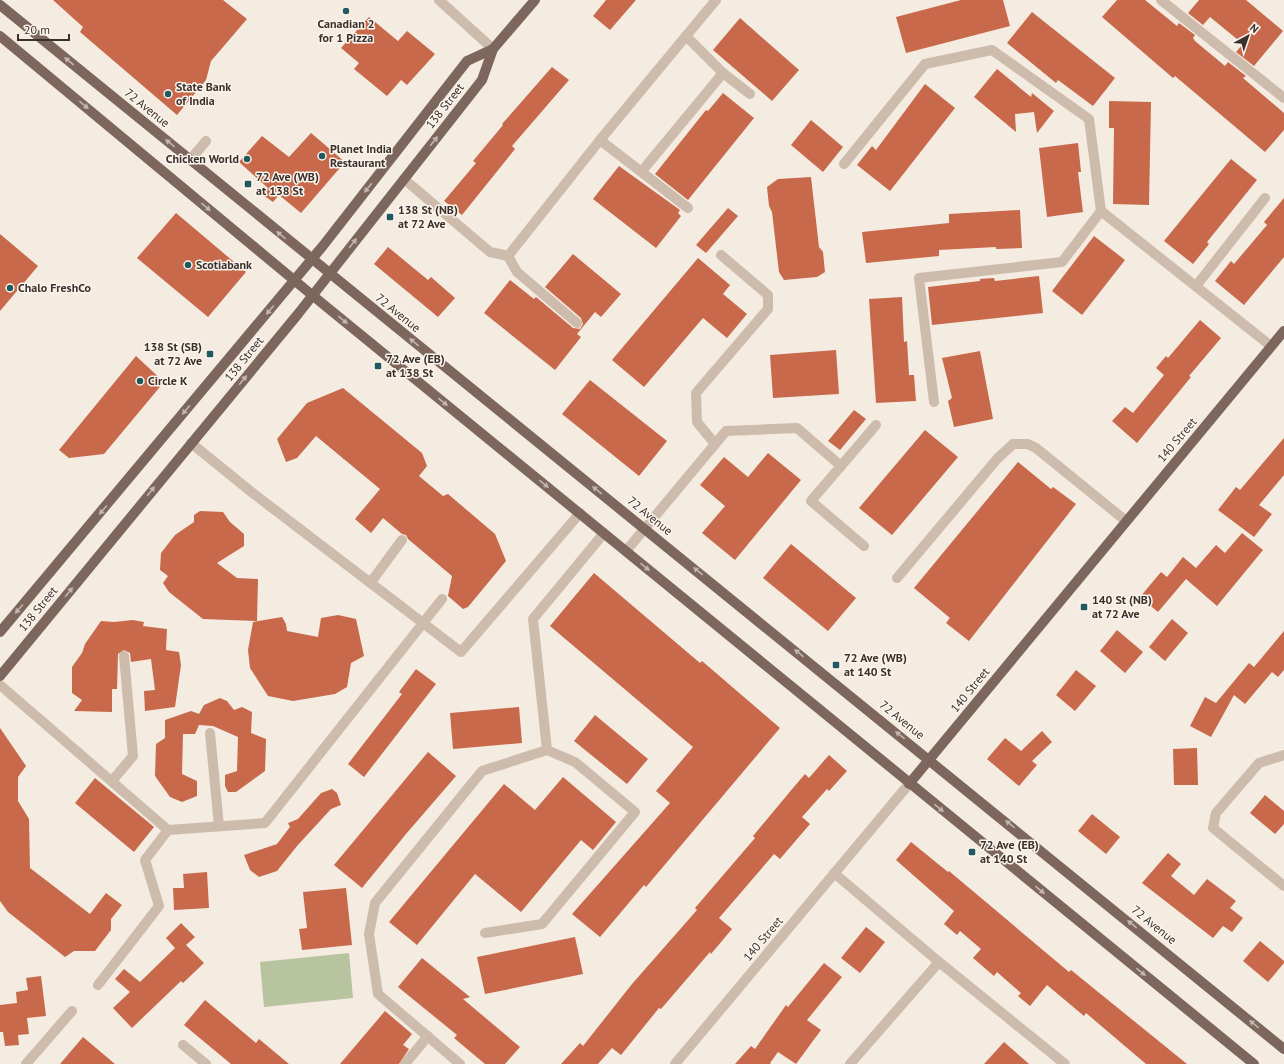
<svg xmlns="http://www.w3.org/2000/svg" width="1284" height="1064" viewBox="0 0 1284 1064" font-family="'PT Sans',sans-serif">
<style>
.pitch{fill:#b8c4a0}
.building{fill:#c8694b}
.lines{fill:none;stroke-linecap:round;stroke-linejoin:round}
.minor{stroke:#cdbbac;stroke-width:10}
.major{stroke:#7d675c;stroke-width:10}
.oneway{fill:#c2b5ac}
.poi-dot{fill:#1f5a5e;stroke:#fbf5ee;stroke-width:1.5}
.labels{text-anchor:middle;stroke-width:3;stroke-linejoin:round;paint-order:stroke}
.poi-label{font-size:12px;font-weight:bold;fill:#3b302b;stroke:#fbf5ee;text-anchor:start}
.street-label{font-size:12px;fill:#3b302b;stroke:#fbf5ee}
</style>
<rect width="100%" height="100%" fill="#f4ebe1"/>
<path class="pitch" d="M349 953 353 998 264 1007 260 962Z"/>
<g class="building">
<path d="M53 0H223L247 19 211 61 206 80 177 115 80 32 83 27Z"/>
<path d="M606 0H636L610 30 593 16Z"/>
<path d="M961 0H1003L1010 26 906 53 896 17Z"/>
<path d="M1117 0H1145L1177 26 1179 23 1195 35 1193 38 1195 41 1225 66 1228 62 1246 76 1243 78 1284 113V130L1265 152 1175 76 1173 78 1102 17Z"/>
<path d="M1199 0H1246L1283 31 1254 66 1236 52 1243 44 1210 17 1203 25 1188 13Z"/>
<path d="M1032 12 1115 78 1093 106 1058 80 1056 83 1007 43Z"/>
<path d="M369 17 398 41 407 31 435 54 407 85 401 80 387 96 354 69 359 63 341 48Z"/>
<path d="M740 18 799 70 772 101 713 50Z"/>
<path d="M552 67 569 80 512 146 515 149 462 215 444 201 476 163 473 161 503 125 502 124Z"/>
<path d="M997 69 1031 97 1032 93 1054 111 1037 133 1034 112 1015 114 1016 132 974 97Z"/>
<path d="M925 84 955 108 890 191 857 165 872 146 876 150Z"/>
<path d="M723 93 754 118 688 200 655 174 706 110 708 111Z"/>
<path d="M1109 101 1151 102 1149 205 1113 204 1114 128H1109Z"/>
<path d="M811 120 843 147 823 172 791 145Z"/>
<path d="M311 133 345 162 301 213 279 195 273 202 263 195 268 188 239 162 262 136 289 157Z"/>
<path d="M1078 143 1081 172H1078L1083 212 1047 217 1039 148Z"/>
<path d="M1231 159 1257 180 1207 242 1209 244 1193 264 1164 241Z"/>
<path d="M619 166 680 210 678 213 681 216 656 248 593 199Z"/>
<path d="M811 177 819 247 823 252 825 272 817 277 784 280 779 272 772 212 769 206 767 187 778 179Z"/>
<path d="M1284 198V257L1244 305 1215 281 1231 261 1234 264 1267 225 1264 222Z"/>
<path d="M728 208 738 216 706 253 696 245Z"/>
<path d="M1020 210 1022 248 996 249V247L939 250V256L866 263 862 232 949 223V214Z"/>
<path d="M176 213 246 272 208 317 137 258Z"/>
<path d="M0 234 38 266 0 311Z"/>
<path d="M1094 236 1125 260 1082 315 1052 291Z"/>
<path d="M388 247 428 280 431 277 455 298 438 317 374 264Z"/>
<path d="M573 254 621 294 601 317 595 312 577 334 581 337 555 370 484 313 510 280 534 299 536 297 573 328 580 329 583 324 581 318 545 287Z"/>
<path d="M698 258 730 285 723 294 747 314 727 338 703 318 644 387 612 360Z"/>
<path d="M1039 276 1043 313 932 325 928 287 980 281V279L994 278 995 281Z"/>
<path d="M902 297 904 342 907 341 909 375H914L916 401 876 403 869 299Z"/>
<path d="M1200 320 1221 338 1189 376 1191 377 1137 443 1112 421 1125 407 1133 413 1164 375 1156 368 1166 356 1168 358Z"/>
<path d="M836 350 839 394 773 398 770 355Z"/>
<path d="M980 351 993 419 954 427 948 401 952 398 942 358Z"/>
<path d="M136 356 164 382 104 454 69 458 59 450Z"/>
<path d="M590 380 667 441 639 476 562 414Z"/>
<path d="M343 388 422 453 427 466 419 476 443 496 448 494 495 534 506 561 468 607 463 609 448 596 452 576 408 539 406 535 402 534 383 518 371 533 355 519 380 489 316 436 297 458 286 462 277 439 307 403Z"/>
<path d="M854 410 866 419 840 450 828 441Z"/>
<path d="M925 430 958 457 892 535 859 508Z"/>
<path d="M1284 438V475L1259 505 1272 514 1254 537 1218 510 1236 487 1240 490Z"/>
<path d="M768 453 801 480 735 560 702 533 725 506 700 485 724 457 748 477Z"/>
<path d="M1018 462 1051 489 1053 487 1076 504 969 641 946 623 950 618 914 588Z"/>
<path d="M200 511 223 512 230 522 244 534V546L217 563 237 578 258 579 257 621 203 619 169 592 163 583 168 576 160 570 161 553 175 535 194 522V515Z"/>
<path d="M1242 533 1263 550 1217 606 1186 579 1158 612 1140 597 1161 572 1167 577 1183 557 1196 568 1216 545 1225 553Z"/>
<path d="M791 544 856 598 828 631 763 578Z"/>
<path d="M594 573 700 663 702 661 780 728 646 887 644 885 600 937 572 914 670 803 656 791 693 747 550 626Z"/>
<path d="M338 615 356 619 364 656 351 663 347 687 335 694 293 701 268 696 250 668 248 650 253 622 282 617 286 624 287 631 318 637 321 618Z"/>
<path d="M1172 619 1188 633 1165 661 1149 647Z"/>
<path d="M133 620 144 622 143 626 167 629 166 650 179 652 181 665 175 707 145 711 144 691 155 690 151 659 131 662 130 653 124 650 118 654 117 689H112V712L74 711 82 700 72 693V667L82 653 85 644 101 621 114 622Z"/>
<path d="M1117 630 1143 652 1125 673 1100 651Z"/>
<path d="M1284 631V670L1278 677 1272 672 1245 704 1234 695 1211 737 1190 726 1205 697 1216 703 1249 663 1254 667Z"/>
<path d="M416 669 436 684 364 777 348 764 402 694 399 692Z"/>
<path d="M1076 670 1096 686 1075 711 1056 695Z"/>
<path d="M220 698 227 701 234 710 242 707 252 712 251 733 266 739 265 771 236 792H228L225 786V775L237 771 238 737 213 726 199 725 195 734H183L182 774 197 781V796L182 802 170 797 155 776 156 744 165 738V720L191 711 199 714 204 705Z"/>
<path d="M519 707 522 743 453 749 450 713Z"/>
<path d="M595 715 648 759 627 784 574 741Z"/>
<path d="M0 728 26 766 18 777V801L29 819 30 868 90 914 106 893 122 905 111 919V930L95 951H74L65 957 8 912 0 901Z"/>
<path d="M1042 731 1052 742 1032 761 1037 765 1019 786 987 759 1005 738 1021 751Z"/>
<path d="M1197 748 1198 785H1174L1173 749Z"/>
<path d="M428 752 456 776 406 834 362 888 334 865Z"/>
<path d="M829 755 847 771 829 791 827 789 802 817 810 824 780 859 774 854 719 918 732 929 711 954 710 952 661 1009 659 1008 621 1055 612 1048 598 1064H561L580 1043 583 1046 632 984 697 910 695 908 755 838 753 836 793 788 805 774 809 778Z"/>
<path d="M563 777 616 822 593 850 581 840 521 912 475 874 417 945 389 922 504 784 535 810Z"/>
<path d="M95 778 154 827 134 852 75 803Z"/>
<path d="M332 789 337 793 341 805 331 809 297 846 277 871 259 877 250 870 244 855 277 844 290 827 288 823 298 819 321 793Z"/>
<path d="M1265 795 1284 811V824L1275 834 1250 813Z"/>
<path d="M1092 814 1120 837 1106 854 1078 831Z"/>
<path d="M911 842 948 872 949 871 1069 972 1071 970 1187 1064H1146L1086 1013 1084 1016 1047 985 1030 1006 1018 996 1021 993 997 972 994 976 973 958 981 949 960 931 957 935 944 924 954 911 896 860Z"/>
<path d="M1168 853 1181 864 1171 876 1194 895 1207 879 1236 901 1230 908 1243 918 1232 932 1223 926 1213 938 1142 883Z"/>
<path d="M207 872 209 908 174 910 173 888H184L183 874Z"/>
<path d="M346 888 352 945 302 950 299 929 307 928 303 892Z"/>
<path d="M181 923 195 937 186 945 204 963 183 983 181 981 132 1028 113 1008 130 992 115 979 124 969 140 982 175 948 166 938Z"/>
<path d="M866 927 885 942 860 973 841 958Z"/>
<path d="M575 937 583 974 485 994 477 957Z"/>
<path d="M1260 941 1284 961V963L1268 982 1243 961Z"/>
<path d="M422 958 470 997 463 999 520 1047 505 1064H485L454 1038 457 1035 398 987Z"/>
<path d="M824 963 842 977 807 1020 821 1030 796 1064 778 1052 770 1063 771 1064H735L751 1046 755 1049 786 1005 788 1007Z"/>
<path d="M41 976 46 1016 27 1018 29 1034 18 1035 19 1045 5 1046 3 1032H0V1005L17 1003 16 992 28 990 26 978Z"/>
<path d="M205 1000 256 1043 259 1039 289 1064H231L184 1025Z"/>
<path d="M385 1011 412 1034 403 1045 409 1049 399 1064H340Z"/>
<path d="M83 1037 115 1064H60Z"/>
<path d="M1004 1042 1029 1064H984Z"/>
</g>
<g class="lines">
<g class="minor">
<path d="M439 0 493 49"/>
<path d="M716 0 686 36 723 73 750 94"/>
<path d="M1161 0 1284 98"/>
<path d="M600 140 686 36"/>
<path d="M190 160 206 141"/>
<path d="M844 164 925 64 992 50 1089 119 1101 211"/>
<path d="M642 171 723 73"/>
<path d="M404 179 490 252 508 256"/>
<path d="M1196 286 1265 198"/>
<path d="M577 323 517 272 508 256 600 140 688 208"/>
<path d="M934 402 919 278 1062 262 1101 211 1271 346"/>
<path d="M191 443 254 494 461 652 580 513"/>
<path d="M715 444 697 422 696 393 768 309V295L721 255"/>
<path d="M864 546 811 501 876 425"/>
<path d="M626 551 726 431 797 428 841 466"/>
<path d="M897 578 997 459 1013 444H1028L1036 448 1126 521"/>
<path d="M371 582 402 540"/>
<path d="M0 685 168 830 265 823 442 599"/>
<path d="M210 733 219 826"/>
<path d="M1284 755 1259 763 1216 813 1213 828 1284 886"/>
<path d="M112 781 133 756 124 656"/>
<path d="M834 873 939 962 1065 1064"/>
<path d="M485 933 542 924 635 812 575 762 547 750 533 619 604 533"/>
<path d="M98 985 159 906 145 860 168 830"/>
<path d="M183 1045 206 1064"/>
<path d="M26 1064 72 1011"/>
<path d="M405 1064 428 1036"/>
<path d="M460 1064 378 994 369 934 375 903 482 771 547 750"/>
<path d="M675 1064 909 784"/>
<path d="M850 1064 939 962"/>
</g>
<g class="major">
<path d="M0 5 1284 1049"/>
<path d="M0 36 312 295 1254 1064"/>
<path d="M0 632 322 247 467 61 493 49"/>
<path d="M0 676 298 314 482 80 493 49 535 0"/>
<path d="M909 784 1284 331"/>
</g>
</g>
<defs><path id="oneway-solid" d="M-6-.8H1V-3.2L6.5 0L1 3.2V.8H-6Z"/></defs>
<g class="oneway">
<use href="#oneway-solid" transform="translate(69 61) rotate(-141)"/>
<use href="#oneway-solid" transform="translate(84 105) rotate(40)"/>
<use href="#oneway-solid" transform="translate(434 141) rotate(-52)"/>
<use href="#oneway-solid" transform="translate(170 143) rotate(-141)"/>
<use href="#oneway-solid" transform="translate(368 188) rotate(128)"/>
<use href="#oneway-solid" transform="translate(206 207) rotate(40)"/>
<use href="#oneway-solid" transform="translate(281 235) rotate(-141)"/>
<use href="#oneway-solid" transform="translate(353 243) rotate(-52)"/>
<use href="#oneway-solid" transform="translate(270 310) rotate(130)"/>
<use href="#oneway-solid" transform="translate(343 320) rotate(39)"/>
<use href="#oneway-solid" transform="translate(414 342) rotate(-141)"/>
<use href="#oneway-solid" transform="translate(243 380) rotate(-51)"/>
<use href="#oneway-solid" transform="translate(443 402) rotate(39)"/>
<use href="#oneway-solid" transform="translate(186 410) rotate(130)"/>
<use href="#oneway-solid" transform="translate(544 484) rotate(39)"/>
<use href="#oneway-solid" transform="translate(597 490) rotate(-141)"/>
<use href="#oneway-solid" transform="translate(151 491) rotate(-51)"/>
<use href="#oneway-solid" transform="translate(103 510) rotate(130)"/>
<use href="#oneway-solid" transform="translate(645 567) rotate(39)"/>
<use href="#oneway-solid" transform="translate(698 571) rotate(-141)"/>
<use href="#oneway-solid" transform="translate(69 592) rotate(-51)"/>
<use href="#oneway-solid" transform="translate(19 609) rotate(130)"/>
<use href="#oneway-solid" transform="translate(799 653) rotate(-141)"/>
<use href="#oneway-solid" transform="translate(900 735) rotate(-141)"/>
<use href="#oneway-solid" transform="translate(939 808) rotate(39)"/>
<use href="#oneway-solid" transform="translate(1010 824) rotate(-141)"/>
<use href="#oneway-solid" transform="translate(1040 890) rotate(39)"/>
<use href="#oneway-solid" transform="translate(1132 924) rotate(-141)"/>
<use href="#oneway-solid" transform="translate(1141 972) rotate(39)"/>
<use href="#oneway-solid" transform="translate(1254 1024) rotate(-141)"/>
</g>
<g class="poi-dot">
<circle cx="346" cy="11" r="4"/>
<circle cx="168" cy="94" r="4"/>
<circle cx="322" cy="156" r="4"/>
<circle cx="247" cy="159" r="4"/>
<rect x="244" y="180" width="8" height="8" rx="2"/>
<rect x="386" y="213" width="8" height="8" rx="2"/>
<circle cx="188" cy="265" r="4"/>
<circle cx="10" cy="288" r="4"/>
<rect x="206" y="350" width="8" height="8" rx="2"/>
<rect x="374" y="362" width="8" height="8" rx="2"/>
<circle cx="140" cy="381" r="4"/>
<rect x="1080" y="603" width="8" height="8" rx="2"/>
<rect x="832" y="661" width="8" height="8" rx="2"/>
<rect x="968" y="848" width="8" height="8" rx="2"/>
</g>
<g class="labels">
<g class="poi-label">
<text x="346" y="28" text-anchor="middle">Canadian 2<tspan x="346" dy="14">for 1 Pizza</tspan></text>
<text x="176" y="91">State Bank<tspan x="176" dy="14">of India</tspan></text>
<text x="330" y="153">Planet India<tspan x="330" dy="14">Restaurant</tspan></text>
<text x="239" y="163" text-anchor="end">Chicken World</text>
<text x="256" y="181">72 Ave (WB)<tspan x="256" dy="14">at 138 St</tspan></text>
<text x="398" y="214">138 St (NB)<tspan x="398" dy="14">at 72 Ave</tspan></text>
<text x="196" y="269">Scotiabank</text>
<text x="18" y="292">Chalo FreshCo</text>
<text x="202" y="351" text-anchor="end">138 St (SB)<tspan x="202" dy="14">at 72 Ave</tspan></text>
<text x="386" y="363">72 Ave (EB)<tspan x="386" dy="14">at 138 St</tspan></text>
<text x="148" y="385">Circle K</text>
<text x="1092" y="604">140 St (NB)<tspan x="1092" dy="14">at 72 Ave</tspan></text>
<text x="844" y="662">72 Ave (WB)<tspan x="844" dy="14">at 140 St</tspan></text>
<text x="980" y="849">72 Ave (EB)<tspan x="980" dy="14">at 140 St</tspan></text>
</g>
<g class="street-label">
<text transform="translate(445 106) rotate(-52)" y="4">138 Street</text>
<text transform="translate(147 108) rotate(39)" y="4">72 Avenue</text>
<text transform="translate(398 313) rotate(39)" y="4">72 Avenue</text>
<text transform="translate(244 359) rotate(-51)" y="4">138 Street</text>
<text transform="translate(1177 440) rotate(-50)" y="4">140 Street</text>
<text transform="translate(650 516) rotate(39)" y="4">72 Avenue</text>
<text transform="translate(38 609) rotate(-51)" y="4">138 Street</text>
<text transform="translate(970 690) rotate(-51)" y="4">140 Street</text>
<text transform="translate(902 720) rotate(39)" y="4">72 Avenue</text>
<text transform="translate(1154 925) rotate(39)" y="4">72 Avenue</text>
<text transform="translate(763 939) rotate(-50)" y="4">140 Street</text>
</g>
</g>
<g transform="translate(1248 36) rotate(40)" stroke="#fbf5ee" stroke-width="3" paint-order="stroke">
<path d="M0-3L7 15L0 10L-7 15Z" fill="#3b302b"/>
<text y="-6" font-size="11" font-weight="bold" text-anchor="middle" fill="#3b302b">N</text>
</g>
<path d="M18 34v6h51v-6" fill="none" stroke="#3b302b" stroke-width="2"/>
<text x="24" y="34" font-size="12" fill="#3b302b" stroke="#fbf5ee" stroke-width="3" paint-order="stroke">20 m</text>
</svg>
